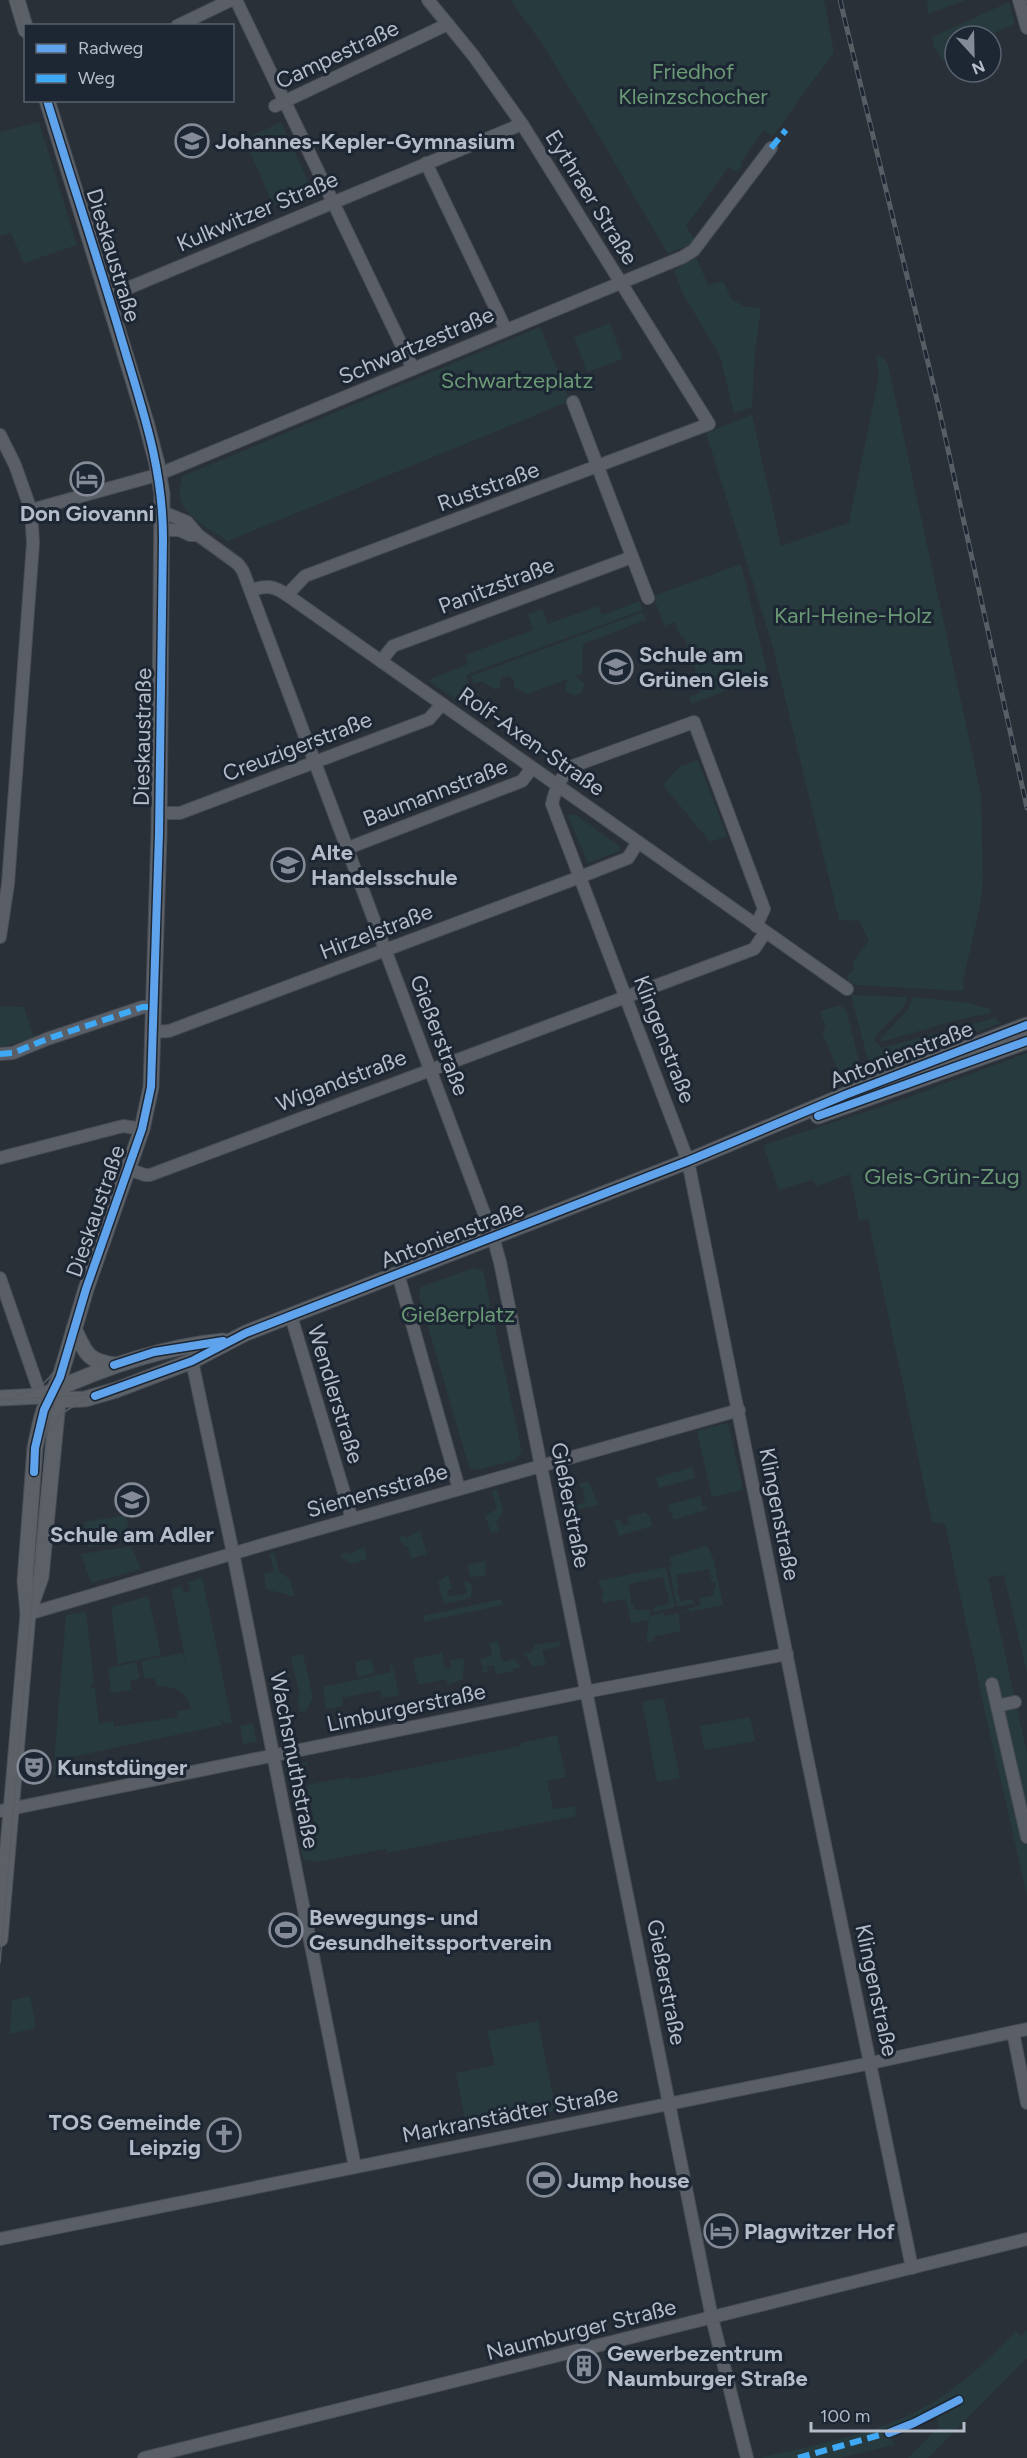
<svg xmlns="http://www.w3.org/2000/svg" width="1027" height="2458" viewBox="0 0 1027 2458" font-family="Figtree,sans-serif">
<style>
.green{fill:#273a3e}
.lines{fill:none;stroke-linecap:round;stroke-linejoin:round}
.minor-casing{stroke:#484c53;stroke-width:14}
.major-casing{stroke:#484c55;stroke-width:17}
.minor{stroke:#5a5e66;stroke-width:12}
.major{stroke:#5c6168;stroke-width:15}
.tram{stroke:#595d64;stroke-width:1.5}
.rail-casing{stroke:#595d64;stroke-width:5}
.rail{stroke:#1d2633;stroke-width:3;stroke-dasharray:9;stroke-linecap:butt}
.quiet{stroke:#3fa9f5;stroke-width:6;stroke-dasharray:12 6;stroke-linecap:butt}
.cycleway-casing{stroke:#1d2633;stroke-width:11}
.cycleway{stroke:#60a3ed;stroke-width:8}
.labels{text-anchor:middle;stroke-width:6;stroke-linejoin:round;paint-order:stroke}
.street-label{font-size:22px;fill:#b4bcc9;stroke:#1d2633}
.park-label{font-size:22px;fill:#6b9a76;stroke:#1d2633}
.poi-label{font-size:22px;font-weight:bold;fill:#b4bcc9;stroke:#1d2633;text-anchor:start}
</style>
<rect width="100%" height="100%" fill="#2a3038"/>
<g class="green">
<path d="M510 0H824L834 52 773 136 764 130 741 162 743 164 737 172 729 167 686 226 696 242 668 254 599 136 541 42Z"/>
<path d="M927 0H966L928 14Z"/>
<path d="M1009 2 1015 24 987 36H955V53L943 60 934 48 932 37Z"/>
<path d="M39 122 77 245 24 263 11 233 0 236V132Z"/>
<path d="M281 122 312 190 274 206 244 139Z"/>
<path d="M696 257 708 285 723 281 732 300 741 304V306L761 308 755 351 752 407 734 413 720 356 682 292 674 270Z"/>
<path d="M610 323 623 359 587 372 574 337Z"/>
<path d="M540 327 570 401 228 541C203 524 168 511 183 476Z"/>
<path d="M876 354 884 358 888 365 981 794 983 883 980 906 963 981 964 991 855 985 848 981 847 976 854 970 853 961 869 941 859 921 839 920 772 644 706 433 752 415 781 546 849 523 879 375Z"/>
<path d="M741 564 767 671 761 674V678L691 704 689 697 700 692 696 681 699 680 683 635 680 636 675 622 664 626 653 596Z"/>
<path d="M640 601 643 610 466 675 470 687 480 694 478 695 469 690 461 703 428 680 468 664 465 655 533 630 528 614 542 609 548 624 598 606 602 615Z"/>
<path d="M643 612 646 620 583 644 582 673 575 676 584 683C585 697 571 700 565 688L568 679 527 694 514 687V681L509 676 502 677 500 681V687L496 690 481 681 474 684 471 676Z"/>
<path d="M698 760 727 836 710 842 663 785 679 767Z"/>
<path d="M574 814 620 846V851L588 863 568 816Z"/>
<path d="M851 995 907 997 904 1007 875 1036V1041L881 1048 995 1018 1000 1023 872 1076Z"/>
<path d="M913 997 969 1003 991 1009V1013L961 1019 881 1042V1038L908 1010Z"/>
<path d="M840 1005 846 1010 864 1080 845 1087 822 1032 826 1028 820 1011Z"/>
<path d="M0 1006 24 1007 34 1038 0 1047Z"/>
<path d="M1027 1053V1673L1004 1575 988 1578 1027 1753V1896L984 1707 945 1524 932 1522 868 1219 859 1220 850 1174 817 1186 812 1180 779 1190 763 1145 887 1105Z"/>
<path d="M473 1268 483 1271 522 1452 515 1460 477 1470 469 1467 419 1296 421 1287Z"/>
<path d="M728 1423 743 1490 712 1497 697 1431Z"/>
<path d="M692 1467 695 1478 659 1488 656 1478Z"/>
<path d="M589 1482 598 1505 566 1512 565 1507 585 1503 583 1489 579 1486 580 1483Z"/>
<path d="M497 1489 503 1512 496 1522 499 1530 491 1533 485 1516 497 1509 492 1491Z"/>
<path d="M701 1496 702 1507H706L707 1510 673 1520 672 1512H669L668 1505Z"/>
<path d="M645 1512 650 1518 652 1526 619 1536 614 1521 620 1519 623 1526 629 1524 627 1517Z"/>
<path d="M126 1515 130 1540 88 1547 84 1522Z"/>
<path d="M420 1531 427 1554 411 1558 408 1547 401 1543 399 1537 405 1536 407 1538Z"/>
<path d="M707 1545 713 1558 723 1605 678 1614 681 1631 653 1637 654 1641 646 1642 649 1620 631 1623 626 1599 603 1603 601 1596 604 1595 598 1581 666 1567 675 1607 653 1612 654 1607 669 1604 668 1592 666 1591 663 1577 629 1584 631 1604H633L634 1610H649L650 1616 663 1613 664 1616 689 1611V1608L700 1606 701 1598 714 1595 713 1589 716 1588 715 1582 712 1583 709 1569 676 1575 679 1589 676 1590 681 1601 692 1599 695 1603 677 1607 669 1567 672 1566 670 1557Z"/>
<path d="M131 1546 141 1569 91 1583 81 1554Z"/>
<path d="M364 1547 367 1559 352 1564 342 1558 341 1554 348 1552 349 1555Z"/>
<path d="M274 1552 280 1573 290 1579 295 1597 266 1589 264 1574 274 1571 269 1554Z"/>
<path d="M485 1561 486 1573 484 1576 471 1577 467 1565Z"/>
<path d="M448 1575 452 1589 448 1590 449 1597 467 1593 464 1582H468L472 1585 471 1598 444 1604 438 1582Z"/>
<path d="M202 1577 232 1722 226 1724 220 1719 222 1725 67 1758 64 1755 58 1775H53L66 1615 86 1612 94 1682 91 1683V1688H95L99 1724 113 1721 114 1727 178 1717 177 1711 191 1709C188 1692 174 1686 157 1686L154 1678H144L142 1661 183 1653 187 1667 171 1589 181 1586 184 1593 191 1591 188 1583Z"/>
<path d="M148 1596 161 1655 118 1664 111 1607Z"/>
<path d="M501 1599 502 1605 424 1622 423 1616Z"/>
<path d="M498 1641 502 1662 515 1659 521 1667 513 1669V1671L496 1675 494 1665 487 1666 488 1672 481 1673 483 1669 480 1659 492 1656 490 1643Z"/>
<path d="M560 1641 561 1646 542 1650 546 1665 533 1667 524 1653H531L535 1645Z"/>
<path d="M442 1653 445 1669 451 1668 450 1661 464 1658 463 1679 448 1685 446 1679 418 1685 413 1659Z"/>
<path d="M303 1654 313 1698 306 1711 300 1712 297 1697H300L291 1657Z"/>
<path d="M371 1659 375 1673 358 1677 355 1662Z"/>
<path d="M136 1662 140 1678 130 1681 131 1690 111 1693 108 1668Z"/>
<path d="M392 1664 399 1695 382 1698 380 1690 342 1698 343 1706 326 1709 323 1687 391 1672 389 1665Z"/>
<path d="M664 1698 680 1778 657 1782 642 1702Z"/>
<path d="M750 1717 755 1741 704 1750 700 1726Z"/>
<path d="M253 1723 257 1742 243 1744 240 1726Z"/>
<path d="M557 1735 566 1777 547 1781 553 1809 575 1806 576 1816 387 1853 386 1849 318 1862 303 1859 299 1841 312 1839 311 1832 316 1831 307 1785 349 1777 350 1780 521 1746V1743Z"/>
<path d="M307 1762 308 1765 299 1767 301 1779 287 1781 285 1768Z"/>
<path d="M30 1996 36 2028 10 2034 12 2000Z"/>
<path d="M538 2021 556 2111 467 2128 456 2073 495 2065 487 2031Z"/>
<path d="M1027 2330V2358L928 2458H908L939 2427 936 2418 892 2437 894 2445 840 2458H760C813 2445 873 2435 921 2409 958 2389 988 2361 1016 2331L1021 2336Z"/>
</g>
<g class="lines">
<defs>
<g id="minor">
<path d="M236 0 413 369"/>
<path d="M1019 0 1027 28"/>
<path d="M177 26 231 0"/>
<path d="M275 106 448 24"/>
<path d="M426 163 506 330"/>
<path d="M109 296 522 124"/>
<path d="M573 402 648 598"/>
<path d="M0 435 15 465 31 510 33 543 8 884 0 937"/>
<path d="M31 510 157 475 683 257 694 250 771 148"/>
<path d="M163 512 187 522 198 535 238 564 243 571 493 1237 500 1262 712 2318 747 2458"/>
<path d="M163 530H179L190 535H198"/>
<path d="M252 590C267 585 274 586 287 595L847 989"/>
<path d="M287 595 305 576 709 424 522 124 473 55 428 0"/>
<path d="M381 661 393 646 632 557"/>
<path d="M159 813H180L429 719 442 704"/>
<path d="M348 848 522 781 532 768"/>
<path d="M756 926 764 909 694 722 573 766C561 775 555 790 552 804L688 1161 805 1747 912 2268"/>
<path d="M154 1032 169 1031 580 877 628 858 638 842"/>
<path d="M0 1054 13 1053 47 1039 143 1007H155"/>
<path d="M0 1158 123 1126 142 1129"/>
<path d="M128 1169 145 1175H150L754 949 765 933"/>
<path d="M398 1274 459 1489"/>
<path d="M0 1278 41 1396"/>
<path d="M291 1316 352 1519"/>
<path d="M192 1361 233 1553 355 2167"/>
<path d="M28 1614 272 1542 739 1410"/>
<path d="M992 1684 1027 1837"/>
<path d="M997 1706 1015 1702"/>
<path d="M0 1811 585 1692 787 1654"/>
<path d="M1013 2032 1027 2103"/>
<path d="M0 2239 871 2063 1027 2029"/>
<path d="M144 2458 1027 2239"/>
</g>
<g id="major">
<path d="M17 0 26 30"/>
<path d="M818 1116 1027 1041"/>
<path d="M74 1329C86 1352 85 1360 114 1365"/>
<path d="M48 1393C104 1367 161 1347 223 1341"/>
<path d="M0 1398 41 1396 59 1400 85 1399 116 1390 192 1361 246 1333 688 1161 845 1095 1027 1025"/>
<path d="M30 1608 41 1577 59 1392"/>
<path d="M0 1939 28 1614 25 1581 35 1448 40 1424 44 1410 60 1377 86 1289 142 1129 151 1087 159 833 162 494 157 464 146 422 47 100"/>
</g>
</defs>
<use href="#minor" class="minor-casing"/>
<use href="#major" class="major-casing"/>
<use href="#minor" class="minor"/>
<use href="#major" class="major"/>
<g class="tram">
<path d="M14 0 26 40"/>
<path d="M1026 0 1027 3"/>
<path d="M18 1395C40 1390 52 1379 61 1358"/>
<path d="M0 1400 87 1395"/>
<path d="M50 1430 61 1414 85 1399 789 1124 1027 1038"/>
<path d="M0 1963 47 1433 52 1409 103 1248 142 1136 154 1084 163 818 166 507 161 467 150 427 51 100"/>
</g>
<defs>
<path id="rail" d="M840 0 938 404 1027 808"/>
</defs>
<use href="#rail" class="rail-casing"/>
<use href="#rail" class="rail"/>
<g class="quiet">
<path d="M771 148 786 130"/>
<path d="M0 1054 13 1053 47 1039 143 1007H155"/>
<path d="M798 2458 894 2431"/>
</g>
<defs>
<g id="cycleway">
<path d="M818 1116 1027 1041"/>
<path d="M114 1365 154 1352 223 1341"/>
<path d="M95 1396 192 1361 246 1333 688 1161 845 1095 1027 1025"/>
<path d="M34 1472 35 1448 44 1410 60 1377 86 1289 142 1129 151 1087 159 833 163 539C163 467 143 412 123 344 99 262 72 182 47 100"/>
<path d="M889 2433 914 2423 959 2400"/>
</g>
</defs>
<use href="#cycleway" class="cycleway-casing"/>
<use href="#cycleway" class="cycleway"/>
</g>
<defs>
<symbol id="school-ring" viewBox="-11 -11 22 22"><circle r="9.5" fill="#1d2633" stroke="#848b96" stroke-width="1.5"/><path d="M0-5L7-2L0 1L-7-2ZM-4 1L0 2.5L4 1V4Q0 6-4 4Z" fill="#848b96"/></symbol>
<symbol id="hotel-ring" viewBox="-11 -11 22 22"><circle r="9.5" fill="#1d2633" stroke="#848b96" stroke-width="1.5"/><path d="M-6-4.5h1.5V1H6V5H4.5V3h-9V5H-6ZM-4 0a1.8 1.8 0 1 1 3.6 0ZM.5 0V-2.5h3Q6-2.5 6 0Z" fill="#848b96"/></symbol>
<symbol id="theatre-ring" viewBox="-11 -11 22 22"><circle r="9.5" fill="#1d2633" stroke="#848b96" stroke-width="1.5"/><path d="M-5-5.5Q0-4 5-5.5V0Q5 5 0 6Q-5 5-5 0ZM-3.3-2.5H-1v1.5H-3.3ZM1-2.5H3.3v1.5H1ZM-2.8 1Q0 5.5 2.8 1Z" fill="#848b96"/></symbol>
<symbol id="stadium-ring" viewBox="-11 -11 22 22"><circle r="9.5" fill="#1d2633" stroke="#848b96" stroke-width="1.5"/><path d="M0-5a6.5 5 0 1 0 0 10a6.5 5 0 1 0 0-10ZM-3.5-1.8h7v3.6h-7Z" fill="#848b96"/></symbol>
<symbol id="church-ring" viewBox="-11 -11 22 22"><circle r="9.5" fill="#1d2633" stroke="#848b96" stroke-width="1.5"/><path d="M-1.2-6h2.4v3.5h3.3v2.4h-3.3V6h-2.4V-.1h-3.3v-2.4h3.3Z" fill="#848b96"/></symbol>
<symbol id="building-ring" viewBox="-11 -11 22 22"><circle r="9.5" fill="#1d2633" stroke="#848b96" stroke-width="1.5"/><path d="M-4-6H4V6H1V3H-1V6H-4ZM-2.5-4.3h1.7v1.8h-1.7ZM.8-4.3h1.7v1.8H.8ZM-2.5-1h1.7V.8h-1.7ZM.8-1h1.7V.8H.8Z" fill="#848b96"/></symbol>
</defs>
<g fill-rule="evenodd">
<use href="#school-ring" x="173" y="122" width="38" height="38"/>
<use href="#hotel-ring" x="68" y="460" width="38" height="38"/>
<use href="#school-ring" x="597" y="648" width="38" height="38"/>
<use href="#school-ring" x="269" y="846" width="38" height="38"/>
<use href="#school-ring" x="113" y="1481" width="38" height="38"/>
<use href="#theatre-ring" x="15" y="1748" width="38" height="38"/>
<use href="#stadium-ring" x="267" y="1911" width="38" height="38"/>
<use href="#church-ring" x="205" y="2116" width="38" height="38"/>
<use href="#stadium-ring" x="525" y="2161" width="38" height="38"/>
<use href="#hotel-ring" x="702" y="2212" width="38" height="38"/>
<use href="#building-ring" x="565" y="2347" width="38" height="38"/>
</g>
<g class="labels">
<g class="street-label">
<text transform="translate(337 54) rotate(-25)" y="8">Campestraße</text>
<text transform="translate(592 197) rotate(58)" y="8">Eythraer Straße</text>
<text transform="translate(257 211) rotate(-23)" y="8">Kulkwitzer Straße</text>
<text transform="translate(114 255) rotate(73)" y="8">Dieskaustraße</text>
<text transform="translate(416 345) rotate(-23)" y="8">Schwartzestraße</text>
<text transform="translate(488 486) rotate(-20)" y="8">Ruststraße</text>
<text transform="translate(496 585) rotate(-21)" y="8">Panitzstraße</text>
<text transform="translate(142 737) rotate(-89)" y="8">Dieskaustraße</text>
<text transform="translate(532 741) rotate(35)" y="8">Rolf-Axen-Straße</text>
<text transform="translate(297 746) rotate(-21)" y="8">Creuzigerstraße</text>
<text transform="translate(435 792) rotate(-21)" y="8">Baumannstraße</text>
<text transform="translate(376 931) rotate(-21)" y="8">Hirzelstraße</text>
<text transform="translate(440 1035) rotate(69)" y="8">Gießerstraße</text>
<text transform="translate(665 1039) rotate(69)" y="8">Klingenstraße</text>
<text transform="translate(901 1054) rotate(-21)" y="8">Antonienstraße</text>
<text transform="translate(341 1080) rotate(-21)" y="8">Wigandstraße</text>
<text transform="translate(95 1211) rotate(-71)" y="8">Dieskaustraße</text>
<text transform="translate(452 1234) rotate(-21)" y="8">Antonienstraße</text>
<text transform="translate(336 1394) rotate(73)" y="8">Wendlerstraße</text>
<text transform="translate(377 1490) rotate(-16)" y="8">Siemensstraße</text>
<text transform="translate(571 1505) rotate(79)" y="8">Gießerstraße</text>
<text transform="translate(780 1514) rotate(79)" y="8">Klingenstraße</text>
<text transform="translate(406 1707) rotate(-12)" y="8">Limburgerstraße</text>
<text transform="translate(295 1760) rotate(79)" y="8">Wachsmuthstraße</text>
<text transform="translate(667 1982) rotate(79)" y="8">Gießerstraße</text>
<text transform="translate(877 1990) rotate(78)" y="8">Klingenstraße</text>
<text transform="translate(510 2114) rotate(-11)" y="8">Markranstädter Straße</text>
<text transform="translate(581 2329) rotate(-14)" y="8">Naumburger Straße</text>
</g>
<g class="park-label">
<text x="693" y="79">Friedhof<tspan x="693" dy="25">Kleinzschocher</tspan></text>
<text x="517" y="388">Schwartzeplatz</text>
<text x="853" y="623">Karl-Heine-Holz</text>
<text x="942" y="1184">Gleis-Grün-Zug</text>
<text x="458" y="1322">Gießerplatz</text>
</g>
<g class="poi-label">
<text x="215" y="149">Johannes-Kepler-Gymnasium</text>
<text x="87" y="521" text-anchor="middle">Don Giovanni</text>
<text x="639" y="662">Schule am<tspan x="639" dy="25">Grünen Gleis</tspan></text>
<text x="311" y="860">Alte<tspan x="311" dy="25">Handelsschule</tspan></text>
<text x="132" y="1542" text-anchor="middle">Schule am Adler</text>
<text x="57" y="1775">Kunstdünger</text>
<text x="309" y="1925">Bewegungs- und<tspan x="309" dy="25">Gesundheitssportverein</tspan></text>
<text x="201" y="2130" text-anchor="end">TOS Gemeinde<tspan x="201" dy="25">Leipzig</tspan></text>
<text x="567" y="2188">Jump house</text>
<text x="744" y="2239">Plagwitzer Hof</text>
<text x="607" y="2361">Gewerbezentrum<tspan x="607" dy="25">Naumburger Straße</tspan></text>
</g>
</g>
<rect x="24" y="24" width="210" height="78" fill="#1d2633" stroke="#59626f" stroke-width="1.5"/>
<rect x="36" y="44" width="30" height="9" fill="#60a3ed" stroke="#59626f" stroke-width="1.5"/>
<text x="78" y="54" font-size="18" fill="#b4bcc9">Radweg</text>
<rect x="36" y="74" width="30" height="9" fill="#3fa9f5" stroke="#59626f" stroke-width="1.5"/>
<text x="78" y="84" font-size="18" fill="#b4bcc9">Weg</text>
<g transform="translate(973 54) rotate(158)"><circle r="28" fill="#1d2633" stroke="#59626f" stroke-width="1.5"/>
<path d="M0-4.5L10 22L0 15L-10 22Z" fill="#848b96"/>
<text y="-9" font-size="16" font-weight="bold" text-anchor="middle" fill="#b4bcc9">N</text>
</g>
<path d="M811 2422v9h153v-9" fill="none" stroke="#b4bcc9" stroke-width="3"/>
<text x="820" y="2422" font-size="18" fill="#b4bcc9" stroke="#1d2633" stroke-width="4.5" paint-order="stroke">100 m</text>
</svg>
